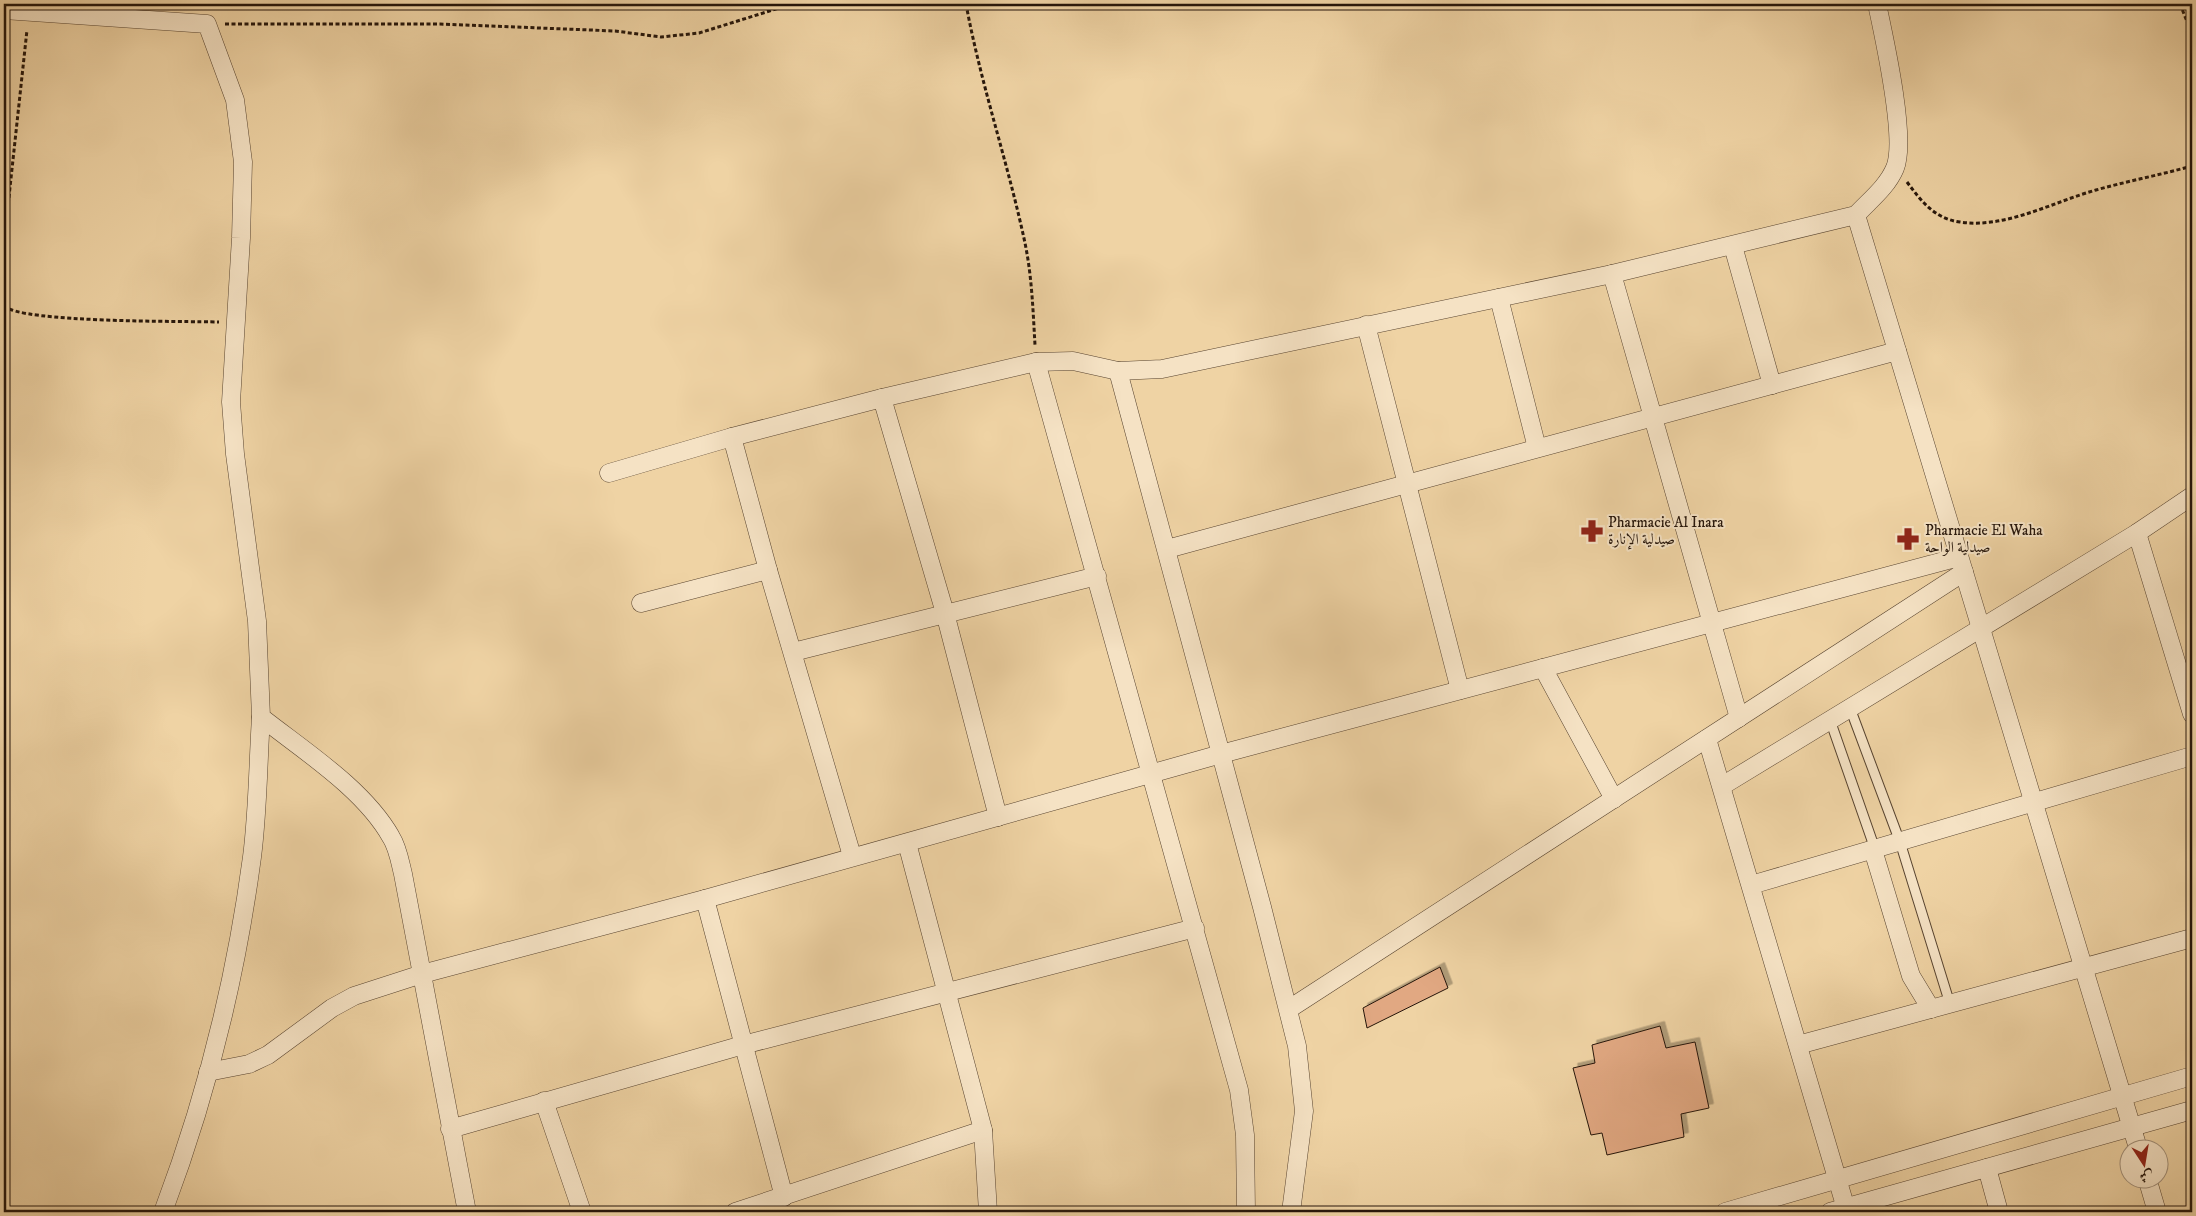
<svg xmlns="http://www.w3.org/2000/svg" width="2196" height="1216" viewBox="0 0 2196 1216" font-family="'IM FELL DW Pica',Amiri,serif">
<style>
.building{fill:#e1a882;stroke:#25150a;filter:url(#shadow)}
.lines{fill:none;stroke-linecap:round;stroke-linejoin:round}
.lane-casing{stroke:#584430;stroke-width:11}
.street-casing{stroke:#584430;stroke-width:19}
.path{stroke:#25150a;stroke-width:3;stroke-dasharray:4 2.5;stroke-linecap:butt}
.lane{stroke:#f5e2c4;stroke-width:9}
.street{stroke:#f5e2c4;stroke-width:18}
.labels{text-anchor:middle;stroke-width:4;stroke-linejoin:round;paint-order:stroke}
.poi-label{font-size:15px;fill:#25150a;stroke:#f5e2c4;text-anchor:start}
</style>
<defs>
<filter id="shadow"><feDropShadow dx="4.5" dy="-4.5" stdDeviation="0" flood-color="#0004"/></filter>
</defs>
<rect width="100%" height="100%" fill="#efd3a4"/>
<filter id="stains"><feTurbulence type="fractalNoise" baseFrequency=".004" numOctaves="4"/><feColorMatrix values="0 0 0 0 .2 0 0 0 0 .09 0 0 0 0 .02 0 0 0 .5 -.17"/></filter>
<radialGradient id="worn" r=".72"><stop offset=".6" stop-color="#630" stop-opacity="0"/><stop offset="1" stop-color="#630" stop-opacity=".3"/></radialGradient>
<g class="building">
<path d="M1440 967 1448 988 1367 1028 1363 1008Z"/>
<path d="M1660 1026 1666 1048 1695 1042 1709 1108 1681 1114 1684 1137 1607 1155 1602 1133 1591 1135 1573 1068 1595 1063 1592 1045Z"/>
</g>
<g class="lines">
<defs>
<g id="lane">
<path d="M1850 708 1900 842 1950 1004"/>
<path d="M1830 720 1875 849"/>
</g>
<g id="street">
<path d="M4 10 207 24 235 100 243 162 241 238 231 402 235 454 257 621 261 717C304 751 364 789 391 837 398 848 400 862 403 874L467 1212"/>
<path d="M1856 215 2138 1148"/>
<path d="M1733 246 1772 385"/>
<path d="M1612 274 1739 718"/>
<path d="M1499 298 1537 448"/>
<path d="M1366 325 1460 690"/>
<path d="M1036 362 1239 1090 1245 1135 1246 1212"/>
<path d="M1118 371 1262 907 1297 1046 1304 1111 1291 1212"/>
<path d="M882 398 945 613 998 817"/>
<path d="M732 437 768 570 852 856"/>
<path d="M609 473 732 437 882 398 1036 362 1073 361 1118 371 1162 369 1612 274 1856 215C1870 200 1887 187 1895 168 1907 139 1884 37 1877 4"/>
<path d="M2137 533 2192 714"/>
<path d="M1167 549 1897 351"/>
<path d="M641 603 768 570"/>
<path d="M793 652 1097 576"/>
<path d="M1543 668 1614 799"/>
<path d="M1707 739 1847 1212"/>
<path d="M1722 786 2137 533 2192 496"/>
<path d="M1873 850 1911 976 1931 1009"/>
<path d="M1751 885 2192 756"/>
<path d="M705 899 784 1197"/>
<path d="M1289 1009 1964 572"/>
<path d="M1798 1045 2192 938"/>
<path d="M208 1072 249 1064 268 1055 332 1008 354 996 422 974 705 899 1221 754 1959 557"/>
<path d="M544 1101 582 1212"/>
<path d="M450 1129 743 1045 1195 928"/>
<path d="M983 1130 988 1212"/>
<path d="M1987 1168 1999 1212"/>
<path d="M2147 1178 2157 1212"/>
<path d="M163 1212C206 1098 236 978 252 857 258 811 258 763 261 717"/>
<path d="M735 1212 983 1130 907 843"/>
<path d="M1725 1212 2192 1076"/>
<path d="M1830 1212 2192 1110"/>
</g>
</defs>
<use href="#lane" class="lane-casing"/>
<use href="#street" class="street-casing"/>
<g class="path">
<path d="M966 4C981 85 1008 163 1025 243 1032 277 1033 311 1035 345"/>
<path d="M2180 4 2192 34"/>
<path d="M225 24H440L615 31 661 37 699 33 792 4"/>
<path d="M1907 182C1921 201 1935 219 1960 222 2005 229 2053 202 2096 190 2128 181 2160 175 2192 166"/>
<path d="M4 243 27 30"/>
<path d="M4 306C22 323 185 321 219 322"/>
</g>
<use href="#lane" class="lane"/>
<use href="#street" class="street"/>
</g>
<defs>
<symbol id="pharmacy-bare" viewBox="-9 -9 18 18"><path d="M-2-6h4v4h4v4h-4v4h-4v-4h-4v-4h4Z" fill="#8f2418" stroke="#f5e2c4" stroke-width="2.5" paint-order="stroke"/></symbol>
</defs>
<g fill-rule="evenodd">
<use href="#pharmacy-bare" x="1576" y="515" width="32" height="32"/>
<use href="#pharmacy-bare" x="1892" y="523" width="32" height="32"/>
</g>
<g class="labels">
<g class="poi-label">
<text x="1608" y="527">Pharmacie Al Inara<tspan x="1608" dy="17">صيدلية الإنارة</tspan></text>
<text x="1925" y="535">Pharmacie El Waha<tspan x="1925" dy="17">صيدلية الواحة</tspan></text>
</g>
</g>
<rect width="2196" height="1216" fill="none" stroke="#efd3a4" stroke-width="20"/>
<rect x="5" y="5" width="2186" height="1206" fill="none" stroke="#25150a" stroke-width="2.5"/>
<rect x="10" y="10" width="2176" height="1196" fill="none" stroke="#25150a"/>
<g transform="translate(2144 1164) rotate(168)"><circle r="24" fill="#f5e2c4" stroke="#a2907a"/>
<path d="M0-4L9 19L0 12L-9 19Z" fill="#8f2418"/>
<text y="-8" font-size="14" font-weight="bold" text-anchor="middle" fill="#25150a">ش</text>
</g>
<rect width="100%" height="100%" filter="url(#stains)"/>
<rect width="100%" height="100%" fill="url(#worn)"/>
</svg>
